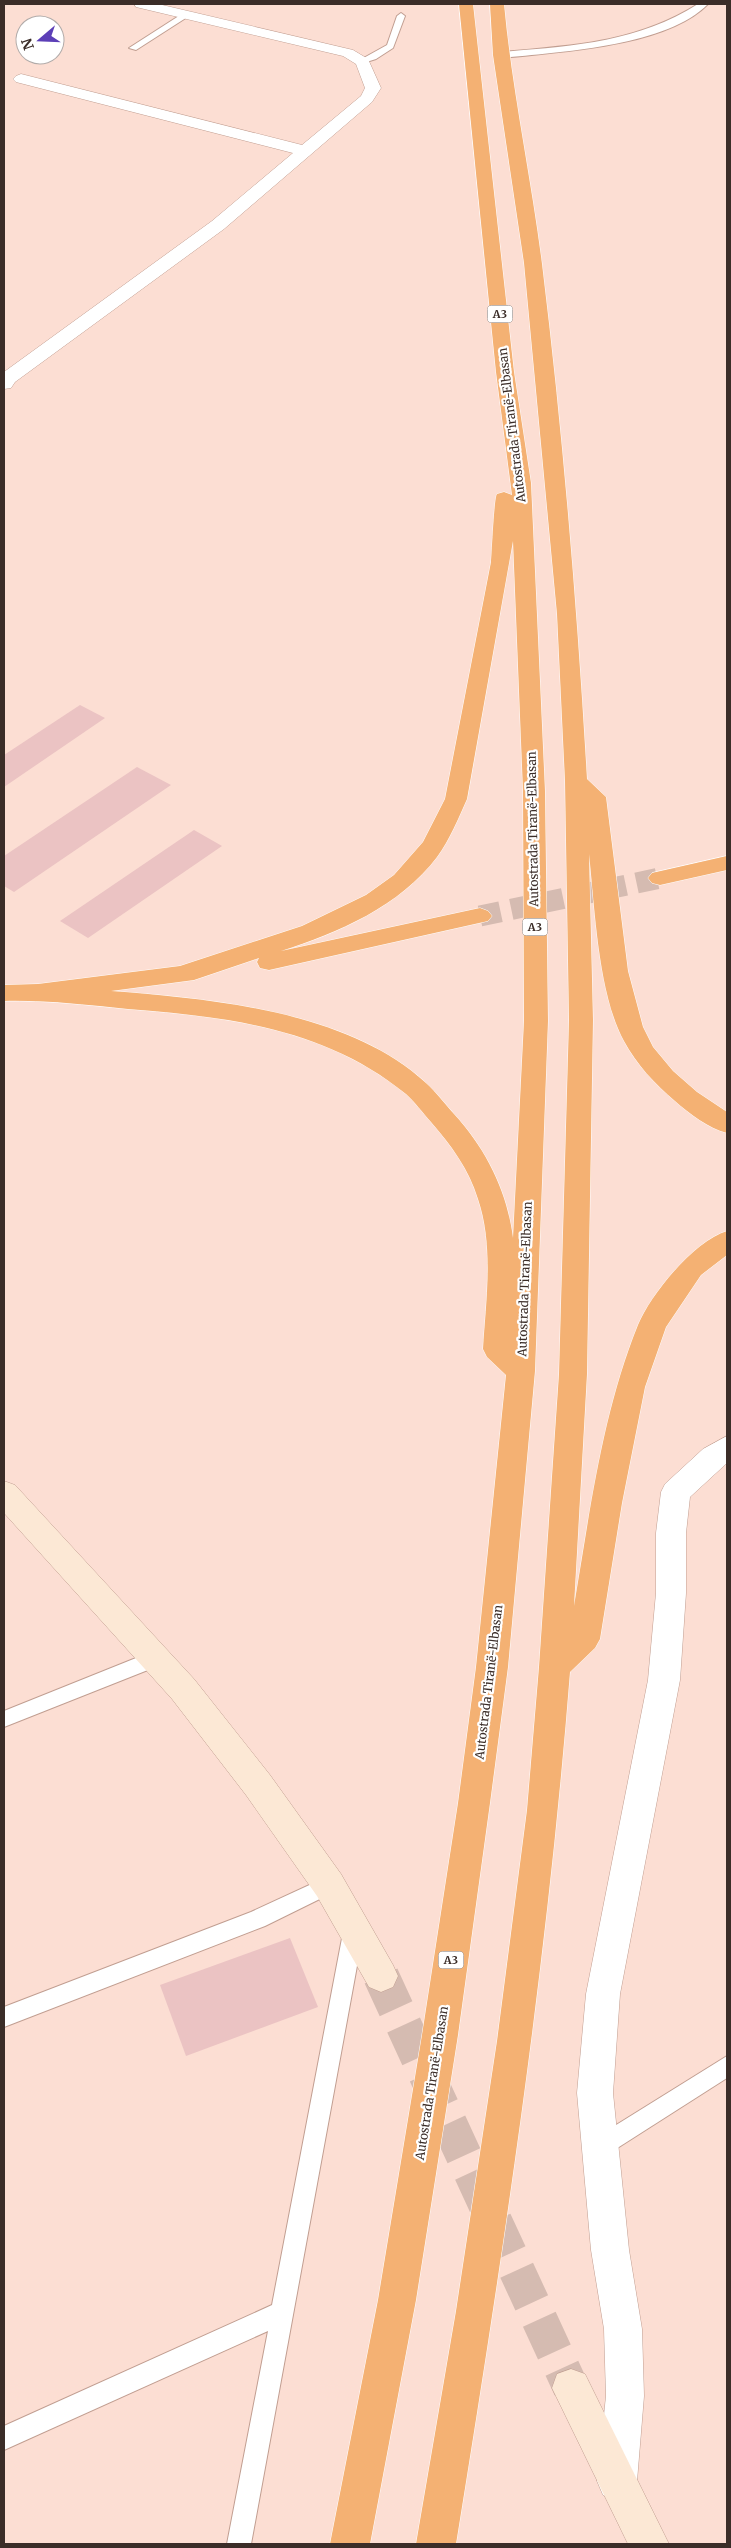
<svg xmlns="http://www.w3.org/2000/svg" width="731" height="2548" viewBox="0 0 731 2548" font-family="Merriweather,serif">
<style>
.building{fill:#ebc3c3}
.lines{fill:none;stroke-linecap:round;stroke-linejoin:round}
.secondary-tunnel{stroke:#d5bbb1;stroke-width:36;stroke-dasharray:36 18;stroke-linecap:butt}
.highway-tunnel{stroke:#d5bbb1;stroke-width:21;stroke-dasharray:21 11;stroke-linecap:butt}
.lane-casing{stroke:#c19e91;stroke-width:2}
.street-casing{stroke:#c19e91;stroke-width:1}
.secondary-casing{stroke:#c19e91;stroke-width:1}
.highway-casing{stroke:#fff;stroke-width:1}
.lane{fill:#fff;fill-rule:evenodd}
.street{fill:#fff;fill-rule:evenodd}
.secondary{fill:#fce8d5;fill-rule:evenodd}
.highway{fill:#f4b173;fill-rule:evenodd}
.labels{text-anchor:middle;stroke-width:4.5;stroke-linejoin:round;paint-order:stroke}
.shield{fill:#fff;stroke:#766c68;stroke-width:1}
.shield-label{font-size:11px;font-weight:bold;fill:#3b2d28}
.street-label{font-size:12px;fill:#3b2d28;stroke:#fff}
</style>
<rect width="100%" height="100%" fill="#fcded3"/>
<g class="building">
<path d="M80 705 105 718 4 787V755Z"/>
<path d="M137 767 171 785 14 892 4 886V856Z"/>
<path d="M194 830 222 846 88 938 60 921Z"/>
<path d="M290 1938 318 2007 186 2056 160 1985Z"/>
</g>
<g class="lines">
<path class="secondary-tunnel" d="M381 1976 571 2388"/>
<path class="highway-tunnel" d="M480 916 660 878"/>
<defs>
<g id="lane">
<path d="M698 4H708C666 47 558 52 501 58L497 55 501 52C572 46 636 43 698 4Z"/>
<path d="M185 12 192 14 136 50 129 48Z"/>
<path d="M401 13 405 16 393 48 376 59 360 64V60L387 45 397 16Z"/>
<path d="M156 1650 163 1652 165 1658 163 1664 4 1727V1711Z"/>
<path d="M329 1876 336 1879 339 1885 336 1891 265 1926 4 2027V2007L251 1912Z"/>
<path d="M353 1924 360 1926 363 1933 251 2544H227L268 2331 4 2450V2426L272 2305 343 1933 346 1926Z"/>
<path d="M727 2056V2078L608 2154 600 2158 592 2154 589 2147 592 2140Z"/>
</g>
<g id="street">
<path d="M134 4H158L353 50 368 59 381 88 372 102 224 229 15 382 11 388 4 389V372L212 221 293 153 16 82 13 79 16 76 21 74 302 145 361 96 365 88 356 64 343 56 136 7Z"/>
<path d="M727 1436V1463L690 1497 686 1533V1593L680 1680 620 1994 613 2093 629 2250 642 2329 644 2396 637 2481 631 2495 617 2501 603 2495 597 2481 606 2396 604 2329 591 2250 577 2093 586 1994 648 1680 656 1593V1533L661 1492 665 1484 703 1449Z"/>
</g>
<g id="secondary">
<path d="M4 1481 15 1485 194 1679 270 1775 341 1874 393 1965 398 1976 393 1987 381 1992 369 1987 317 1896 246 1795 172 1699 4 1513Z"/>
<path d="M571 2369 585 2374 669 2544H628L552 2388 557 2374Z"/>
</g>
<g id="highway">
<path d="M459 4H473L514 372 531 483 545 791 548 1021 535 1371 508 1667 490 1803 458 2035 416 2300 370 2544H330L378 2300 422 2035 458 1803 476 1667 506 1375 487 1357 483 1349C486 1300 494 1246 478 1199 469 1169 451 1145 431 1122 423 1113 415 1102 406 1094 325 1028 229 1017 128 1009 87 1005 46 1000 4 1001V985L38 984 180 966 302 926 366 895 394 875 423 842 445 799 491 562C492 551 494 498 497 494L504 492 512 495 496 372ZM513 541 523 791 524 1021 513 1238C507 1191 486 1149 454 1114 445 1104 436 1092 426 1083 348 1011 212 999 111 991L194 980 259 958 257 962 260 968 269 970 488 921 492 916 488 911 480 908 281 951C338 933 400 906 437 857 450 839 458 819 467 799Z"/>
<path d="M490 4H504C512 91 531 177 542 264 563 435 577 607 587 779L606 797 628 971 643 1027 653 1047 673 1071 697 1092 727 1112V1133C708 1128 690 1114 675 1101 655 1084 637 1065 624 1041 598 993 595 909 589 854L593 1020 587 1374 574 1606C590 1512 602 1414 638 1325 651 1294 694 1241 727 1231V1255L701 1275 666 1327 645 1387 622 1503 600 1639 595 1648 570 1672C547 1965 503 2254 456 2544H416L456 2311 497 2041 527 1810 539 1667 559 1374 569 1020 565 781 557 614 524 263 493 55Z"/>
<path d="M727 856V870L660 885 652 883 648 878 652 873Z"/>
</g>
</defs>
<use href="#lane" class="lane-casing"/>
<use href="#street" class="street-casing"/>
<use href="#secondary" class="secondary-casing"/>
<use href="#highway" class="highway-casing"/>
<use href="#lane" class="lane"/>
<use href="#street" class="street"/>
<use href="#secondary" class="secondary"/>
<use href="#highway" class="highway"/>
</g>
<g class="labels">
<g class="shield">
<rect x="487.5" y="305.5" width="25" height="17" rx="4"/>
<rect x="522.5" y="918.5" width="25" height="17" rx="4"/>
<rect x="438.5" y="1951.5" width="25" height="17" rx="4"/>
</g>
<g class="shield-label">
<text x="500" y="318">A3</text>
<text x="535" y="931">A3</text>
<text x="451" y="1964">A3</text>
</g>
<g class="street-label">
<text transform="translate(512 425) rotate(-97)" y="4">Autostrada Tiranë-Elbasan</text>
<text transform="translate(533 829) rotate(-91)" y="4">Autostrada Tiranë-Elbasan</text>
<text transform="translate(525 1279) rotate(-88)" y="4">Autostrada Tiranë-Elbasan</text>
<text transform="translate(489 1682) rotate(-83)" y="4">Autostrada Tiranë-Elbasan</text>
<text transform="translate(432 2083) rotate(-81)" y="4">Autostrada Tiranë-Elbasan</text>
</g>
</g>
<rect width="731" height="2548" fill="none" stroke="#3b2d28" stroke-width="10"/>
<g transform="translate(40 40) rotate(251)"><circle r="24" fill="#ffffff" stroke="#b1aba9"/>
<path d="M0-4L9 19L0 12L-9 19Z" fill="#5c3fb7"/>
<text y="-8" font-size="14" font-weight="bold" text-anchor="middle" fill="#3b2d28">N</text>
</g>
</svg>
